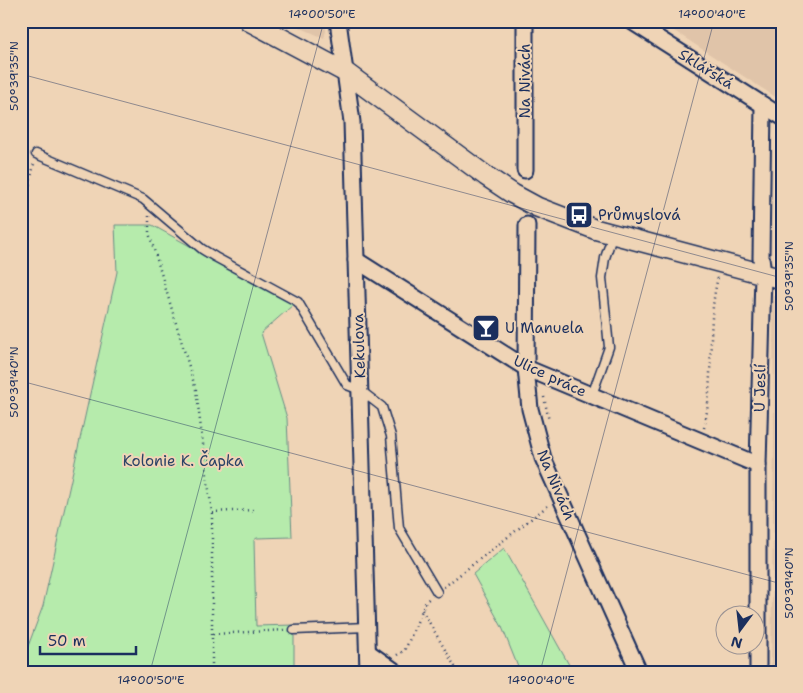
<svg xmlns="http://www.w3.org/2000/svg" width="803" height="693" viewBox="0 0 803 693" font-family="'Shantell Sans',sans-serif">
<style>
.built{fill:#e0c4a9}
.green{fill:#b6ebac;stroke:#688d85}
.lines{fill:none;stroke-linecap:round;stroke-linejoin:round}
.service-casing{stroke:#1b2f5e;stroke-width:11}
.minor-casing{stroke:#1b2f5e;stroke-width:19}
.tertiary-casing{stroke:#1b2f5e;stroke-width:22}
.path{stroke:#1b2f5e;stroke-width:2.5;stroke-dasharray:1 4;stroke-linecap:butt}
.service{stroke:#efd4b6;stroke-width:8}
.minor{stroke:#efd4b6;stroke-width:15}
.tertiary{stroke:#efd4b6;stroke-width:19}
.ticks{fill:none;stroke:#1b2f5e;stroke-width:1;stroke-opacity:0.45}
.labels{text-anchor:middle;stroke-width:4;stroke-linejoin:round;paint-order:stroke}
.street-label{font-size:15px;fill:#1b2f5e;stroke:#efd4b6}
.poi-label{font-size:15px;fill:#1b2f5e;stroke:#efd4b6;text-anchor:start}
.park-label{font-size:15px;fill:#2a4266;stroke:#efd4b6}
.neatline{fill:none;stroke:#1b2f5e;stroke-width:2}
.ticks-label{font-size:12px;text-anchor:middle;fill:#1b2f5e}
</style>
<rect width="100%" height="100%" fill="#efd4b6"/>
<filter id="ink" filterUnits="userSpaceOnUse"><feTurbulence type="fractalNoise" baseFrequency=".02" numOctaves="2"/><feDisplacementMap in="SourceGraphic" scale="10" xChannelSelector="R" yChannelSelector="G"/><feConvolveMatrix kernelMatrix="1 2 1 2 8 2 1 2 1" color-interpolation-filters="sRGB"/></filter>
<g filter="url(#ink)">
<g class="built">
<path d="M285 21H325L326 31 324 38Z"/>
<path d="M659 21H782V100L774 96Z"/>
<path d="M778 293 782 294V672H771L774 438 773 296Z"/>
</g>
<g class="green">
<path d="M115 225H152L294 304 261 333 287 418 292 537 257 538 254 540 256 626 294 625V672H21V665L43 606 117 272Z"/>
<path d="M504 548 573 672H520L502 627 473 574Z"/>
</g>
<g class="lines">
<defs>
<g id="service">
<path d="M36 154 143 199 202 249 215 257 298 302 347 385 360 390 382 407 391 436 399 528 437 592"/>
<path d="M592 395 609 347 602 278 605 258 613 234"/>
<path d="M294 630 367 627"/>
</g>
<g id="minor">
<path d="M338 21 352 122 368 672"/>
<path d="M631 21 782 117"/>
<path d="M525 170V21"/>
<path d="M527 225 526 368 530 409 543 458 639 672"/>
<path d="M356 260 526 368 758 465"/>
<path d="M368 652 396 672"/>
<path d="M758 672V465L763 274 761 258 763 105"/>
</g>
<path id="tertiary" d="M249 21 345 72 486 176 513 194 537 207 594 229 782 279"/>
</defs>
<use href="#service" class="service-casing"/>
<use href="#minor" class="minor-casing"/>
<use href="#tertiary" class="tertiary-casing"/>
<g class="path">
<path d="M21 147 29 151"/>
<path d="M149 216V233L196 390 212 513V672"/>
<path d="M21 239 24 229 28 191 34 164"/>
<path d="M544 397 549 421"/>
<path d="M704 428C715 378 706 326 718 277"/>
<path d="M212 512 255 510"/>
<path d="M444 587 550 504"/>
<path d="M422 610 458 672"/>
<path d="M213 634 285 630"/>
<path d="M397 655 405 650 426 601 430 598"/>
</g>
<use href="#service" class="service"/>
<use href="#minor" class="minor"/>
<use href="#tertiary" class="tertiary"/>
</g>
</g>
<path class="ticks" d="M21 74 782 278M21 381 782 584M150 672 324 21M540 672 714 21"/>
<defs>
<symbol id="bus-square" viewBox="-11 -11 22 22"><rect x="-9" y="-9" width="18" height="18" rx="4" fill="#1b2f5e" stroke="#efd4b6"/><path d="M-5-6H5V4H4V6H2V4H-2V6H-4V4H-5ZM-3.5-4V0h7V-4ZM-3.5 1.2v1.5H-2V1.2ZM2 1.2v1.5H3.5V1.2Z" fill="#fff"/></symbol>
<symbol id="bar-square" viewBox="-11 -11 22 22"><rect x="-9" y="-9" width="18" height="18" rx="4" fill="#1b2f5e" stroke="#efd4b6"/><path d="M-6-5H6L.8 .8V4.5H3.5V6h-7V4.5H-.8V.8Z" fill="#fff"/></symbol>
</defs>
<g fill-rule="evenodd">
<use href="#bus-square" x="563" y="199" width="32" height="32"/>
<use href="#bar-square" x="470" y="312" width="32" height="32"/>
</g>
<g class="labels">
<g class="street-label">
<text transform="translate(706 69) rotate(32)" y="5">Sklářská</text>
<text transform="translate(525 81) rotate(-90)" y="5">Na Nivách</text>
<text transform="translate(359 346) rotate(-92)" y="5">Kekulova</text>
<text transform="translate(550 376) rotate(25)" y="5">Ulice práce</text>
<text transform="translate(760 388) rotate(-89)" y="5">U Jeslí</text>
<text transform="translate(556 485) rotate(67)" y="5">Na Nivách</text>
</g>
<g class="poi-label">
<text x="598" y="220">Průmyslová</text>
<text x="505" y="333">U Manuela</text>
</g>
<g class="park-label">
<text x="183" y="466">Kolonie K. Čapka</text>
</g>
</g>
<rect width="803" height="693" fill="none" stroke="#efd4b6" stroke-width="55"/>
<g transform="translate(740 630) rotate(195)"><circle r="24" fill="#efd4b6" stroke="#9a9293"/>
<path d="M0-4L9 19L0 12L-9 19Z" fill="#1b2f5e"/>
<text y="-8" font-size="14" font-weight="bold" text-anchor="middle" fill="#1b2f5e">N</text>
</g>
<path d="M40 646v8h96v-8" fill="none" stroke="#1b2f5e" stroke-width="2.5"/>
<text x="48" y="646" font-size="15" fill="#1b2f5e" stroke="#efd4b6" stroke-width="4" paint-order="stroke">50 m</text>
<rect x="28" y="28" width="748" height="638" class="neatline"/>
<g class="ticks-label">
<text x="322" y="18">14°00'50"E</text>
<text x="712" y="18">14°00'40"E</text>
<text transform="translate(14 76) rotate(-90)" y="4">50°39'35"N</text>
<text transform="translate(789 276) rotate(-90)" y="4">50°39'35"N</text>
<text transform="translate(14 382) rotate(-90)" y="4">50°39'40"N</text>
<text transform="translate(789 583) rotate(-90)" y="4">50°39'40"N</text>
<text x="151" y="684">14°00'50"E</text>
<text x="541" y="684">14°00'40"E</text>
</g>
</svg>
